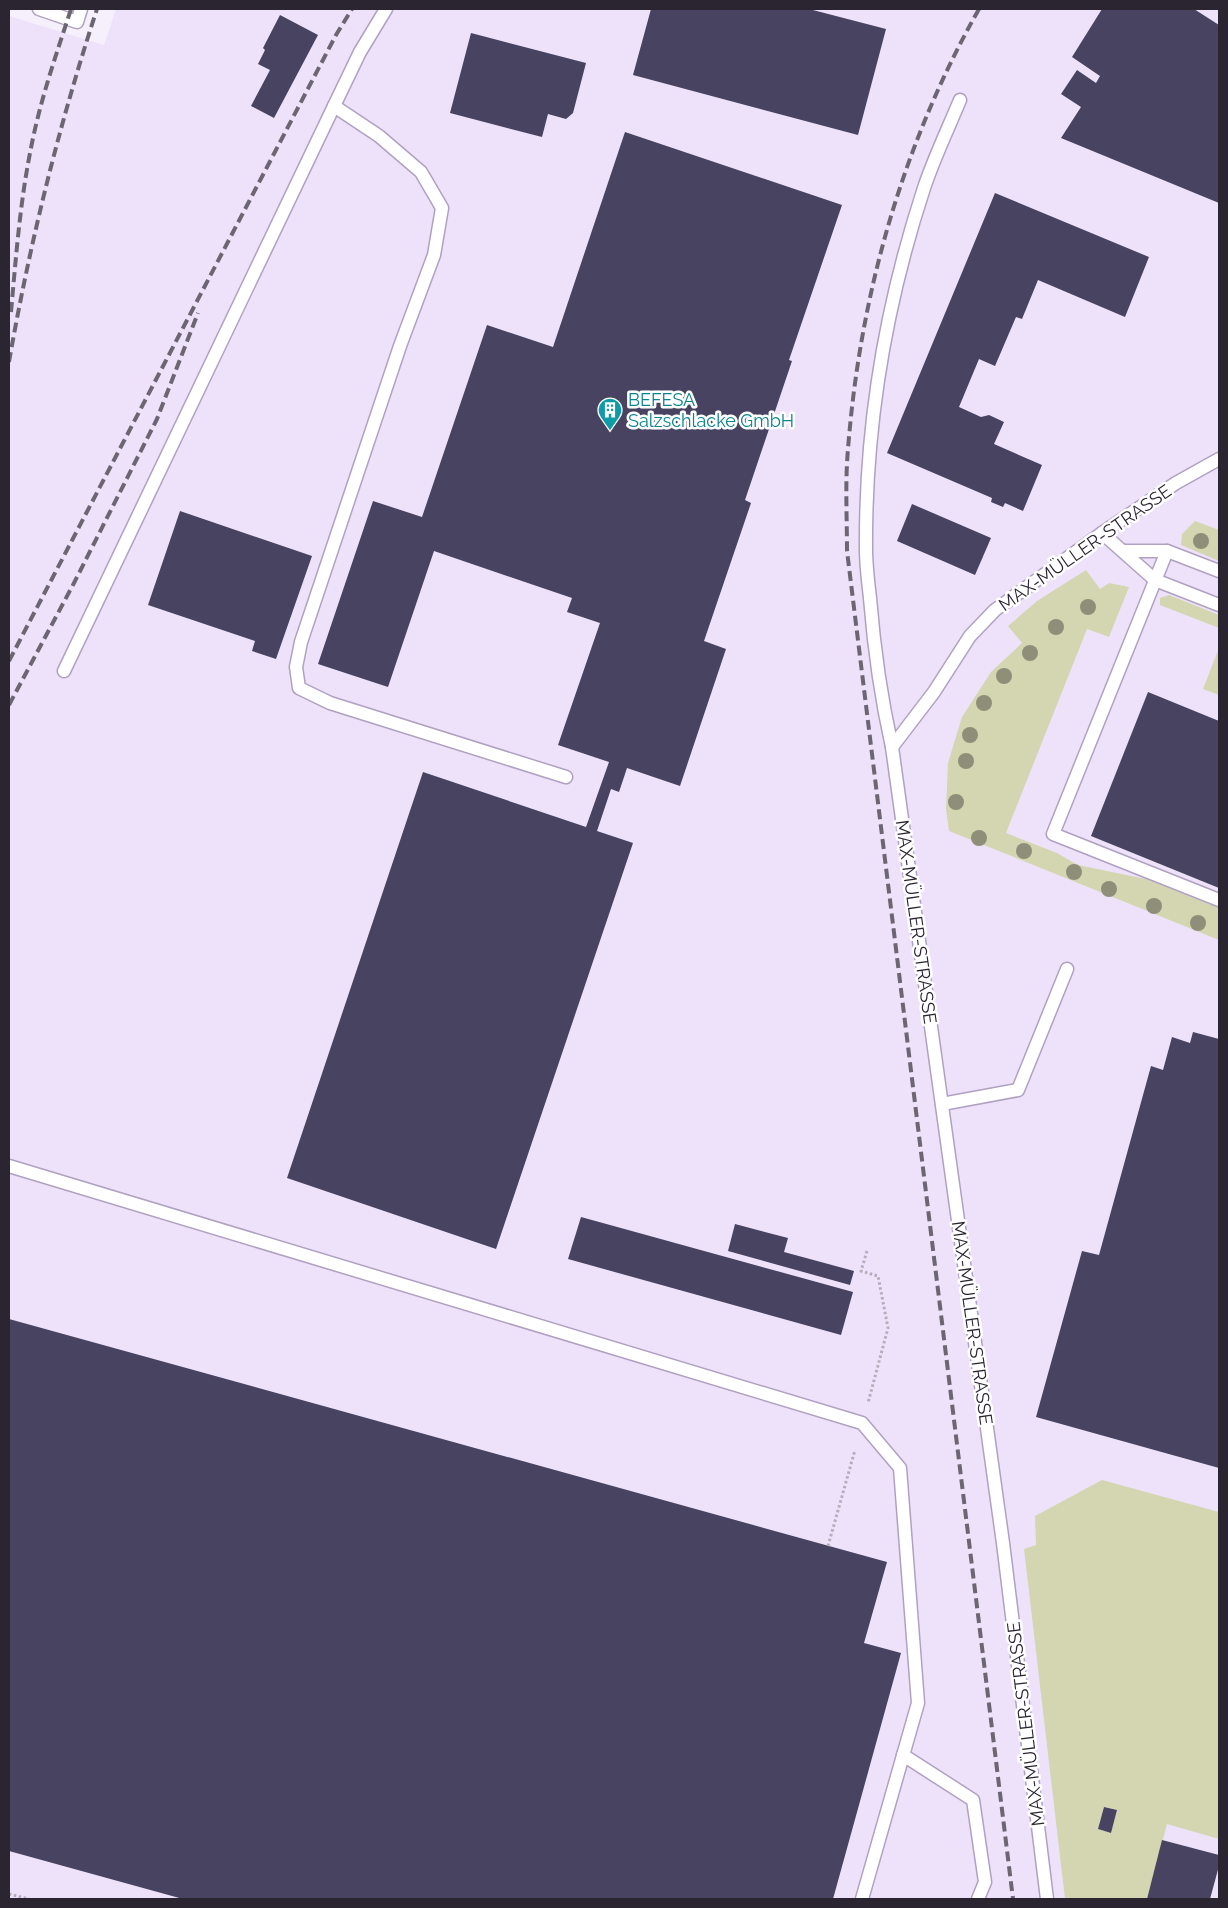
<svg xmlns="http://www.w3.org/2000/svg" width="1228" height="1908" viewBox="0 0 1228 1908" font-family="Raleway,sans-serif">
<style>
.built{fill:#eee2fb}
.green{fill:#d3d6b1;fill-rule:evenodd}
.building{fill:#474360}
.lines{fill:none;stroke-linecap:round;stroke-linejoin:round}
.lane-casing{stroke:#b0a1c1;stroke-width:15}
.path{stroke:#b4aebb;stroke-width:3;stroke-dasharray:2.5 2.5;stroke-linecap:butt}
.lane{stroke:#fff;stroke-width:12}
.rail{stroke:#6c6673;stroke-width:4;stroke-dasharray:10 5;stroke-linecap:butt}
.tree{fill:#8f8e78}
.labels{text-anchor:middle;stroke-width:5;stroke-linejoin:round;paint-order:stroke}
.culture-label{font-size:18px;fill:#0d838f;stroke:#fff;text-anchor:start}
.street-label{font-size:18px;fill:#2b2532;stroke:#fff}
</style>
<rect width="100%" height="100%" fill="#f6f0fd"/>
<path class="built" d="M116 9H1219V1899H9V16L104 45Z"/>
<g class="green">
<path d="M1195 521 1219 530V561L1181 545 1182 534Z"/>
<path d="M1086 570 1100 589 1109 583 1129 587 1109 637 1087 629 1006 833 1057 853 1078 865 1146 879 1219 908V940L949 831 946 809 948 763 962 717 991 672 1022 643 1008 626 1037 601Z"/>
<path d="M1169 595 1219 615V628L1160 605V598Z"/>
<path d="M1219 648V695L1203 689Z"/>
<path d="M1102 1480 1219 1512V1839L1167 1824 1147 1899H1065L1024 1549 1036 1545 1035 1516ZM1104 1807 1117 1810 1111 1833 1098 1829Z"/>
</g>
<g class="building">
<path d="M651 9H809L886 29 858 135 633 75Z"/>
<path d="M1102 9H1194L1219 25V203L1061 138 1081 107 1061 94 1077 70 1096 83 1100 76 1072 57Z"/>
<path d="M280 15 318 35 274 118 251 106 270 70 258 64 265 50 263 48Z"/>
<path d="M471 33 586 63 573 113 566 119 548 114 542 137 450 113Z"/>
<path d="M625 132 842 205 789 360 792 361 745 500 751 503 704 641 726 649 680 786 627 768 619 792 611 789 597 831 633 843 496 1249 287 1178 423 772 586 827 609 762 558 745 600 623 567 612 572 598 434 551 388 687 318 664 373 501 422 517 487 325 553 347Z"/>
<path d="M995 193 1149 257 1125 317 1038 280 1022 319 1016 317 995 366 979 359 959 407 981 417 989 415 1004 422 994 444 1042 465 1023 511 1005 503 1003 507 991 502 992 498 887 453Z"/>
<path d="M912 504 991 538 975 575 897 541Z"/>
<path d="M180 511 312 556 276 659 252 651 255 641 148 605Z"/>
<path d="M1148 692 1219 721V888L1091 836Z"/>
<path d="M1193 1032 1219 1039V1468L1036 1417 1082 1251 1099 1255 1151 1066 1163 1070 1172 1037 1190 1043Z"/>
<path d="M581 1217 853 1292 841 1335 568 1259Z"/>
<path d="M735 1224 788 1238 784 1252 854 1271 850 1285 728 1251Z"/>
<path d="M9 1319 887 1562 864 1643 901 1653 833 1899H183L9 1851Z"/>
<path d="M1104 1807 1117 1810 1111 1833 1098 1829Z"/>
<path d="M1162 1840 1219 1855V1866L1210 1899H1147Z"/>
</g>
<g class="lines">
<defs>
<g id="lane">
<path d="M39 9 77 22 81 9"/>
<path d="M960 100C948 129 934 158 924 188 886 304 865 426 866 549 866 565 868 581 870 598 874 648 881 698 892 747L1003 1543 1047 1899"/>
<path d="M334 106 379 136 421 172 442 208 434 255 400 346 301 642 296 667 299 688 330 703 566 777"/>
<path d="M1102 533 1155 580 1219 605"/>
<path d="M1123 551H1167L1219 571"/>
<path d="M1167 551 1053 834 1219 900"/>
<path d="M64 671 334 106 360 52 386 9"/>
<path d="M892 747 934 692 970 636 995 610 1102 533 1176 483 1219 459"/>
<path d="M942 1104 1018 1090 1067 969"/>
<path d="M9 1166 862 1423 900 1468 918 1703 862 1899"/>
<path d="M903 1755 973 1800 985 1882 978 1899"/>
</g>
</defs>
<use href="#lane" class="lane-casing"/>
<g class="path">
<path d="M867 1251 861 1271 878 1276 888 1328 868 1403"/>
<path d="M828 1546 855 1450"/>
<path d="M9 1894 29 1899"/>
</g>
<use href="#lane" class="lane"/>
<g class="rail">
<path d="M979 9C903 143 860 294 848 449 845 483 847 517 847 551L1013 1899"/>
<path d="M11 312C16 257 20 202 31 148 40 101 56 55 71 9"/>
<path d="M9 362C30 242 59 125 97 9"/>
<path d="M9 661 336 35 352 9"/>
<path d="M9 705 74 583 157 419 198 313"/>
</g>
</g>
<g class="tree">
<circle cx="1201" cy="541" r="8"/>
<circle cx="1088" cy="607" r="8"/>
<circle cx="1056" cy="627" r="8"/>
<circle cx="1030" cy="653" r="8"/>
<circle cx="1004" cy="676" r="8"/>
<circle cx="984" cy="703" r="8"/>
<circle cx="970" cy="735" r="8"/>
<circle cx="966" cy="761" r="8"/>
<circle cx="956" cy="802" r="8"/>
<circle cx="979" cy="838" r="8"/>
<circle cx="1024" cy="851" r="8"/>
<circle cx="1074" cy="872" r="8"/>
<circle cx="1109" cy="889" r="8"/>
<circle cx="1154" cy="906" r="8"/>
<circle cx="1198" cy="923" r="8"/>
</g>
<defs>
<symbol id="building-pin" viewBox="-11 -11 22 30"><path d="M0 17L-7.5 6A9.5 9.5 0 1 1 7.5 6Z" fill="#0f9aa8" stroke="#fff"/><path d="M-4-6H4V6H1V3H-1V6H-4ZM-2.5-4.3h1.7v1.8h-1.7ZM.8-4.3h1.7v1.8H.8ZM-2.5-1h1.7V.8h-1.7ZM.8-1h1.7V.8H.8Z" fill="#fff"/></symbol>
</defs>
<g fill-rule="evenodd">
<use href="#building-pin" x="596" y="396" width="28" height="38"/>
</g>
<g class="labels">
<g class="culture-label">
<text x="628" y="406">BEFESA<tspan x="628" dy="21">Salzschlacke GmbH</tspan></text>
</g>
<g class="street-label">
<text transform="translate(1085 548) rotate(-35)" y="6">MAX-MÜLLER-STRASSE</text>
<text transform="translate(916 922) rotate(82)" y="6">MAX-MÜLLER-STRASSE</text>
<text transform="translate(972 1323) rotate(82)" y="6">MAX-MÜLLER-STRASSE</text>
<text transform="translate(1026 1724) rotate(-97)" y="6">MAX-MÜLLER-STRASSE</text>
</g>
</g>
<rect width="1228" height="1908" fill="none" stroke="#2b2532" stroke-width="20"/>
</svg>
